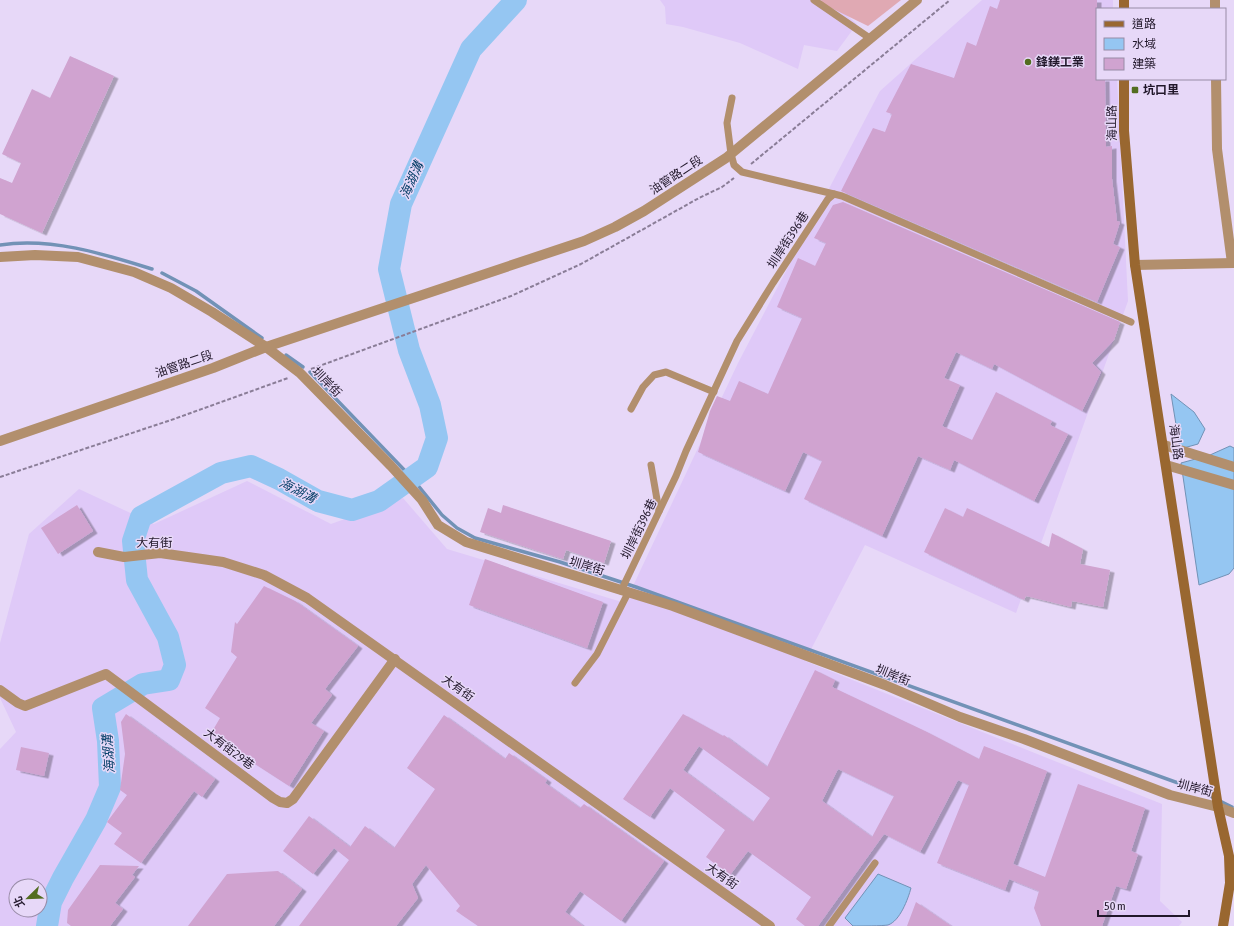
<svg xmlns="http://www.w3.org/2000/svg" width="1234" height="926" viewBox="0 0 1234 926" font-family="'Asap Condensed','Noto Sans TC',sans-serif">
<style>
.built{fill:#dfc9f8;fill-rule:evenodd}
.green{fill:#e0a9b3}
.water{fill:#95c6f2;stroke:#7292b6}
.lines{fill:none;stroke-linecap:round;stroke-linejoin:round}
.stream{stroke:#7292b6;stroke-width:3.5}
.river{stroke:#95c6f2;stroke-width:22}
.building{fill:#d0a3d0;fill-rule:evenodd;filter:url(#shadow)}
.path{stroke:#8a7d97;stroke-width:2;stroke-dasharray:4 2;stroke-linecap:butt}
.service{stroke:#b28f6d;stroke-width:7}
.minor{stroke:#b28f6d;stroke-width:10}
.tertiary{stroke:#b28f6d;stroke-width:10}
.secondary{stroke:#996730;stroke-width:10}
.poi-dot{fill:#536d20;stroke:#e7d8f8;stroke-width:1.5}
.labels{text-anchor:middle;stroke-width:3;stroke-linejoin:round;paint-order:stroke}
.poi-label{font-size:12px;font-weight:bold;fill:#21172a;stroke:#e7d8f8;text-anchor:start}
.street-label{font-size:12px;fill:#21172a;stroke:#e7d8f8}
.water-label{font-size:13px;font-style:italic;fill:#08416a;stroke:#e7d8f8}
</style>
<defs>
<filter id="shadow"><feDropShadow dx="4.5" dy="2.5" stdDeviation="0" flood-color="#0004"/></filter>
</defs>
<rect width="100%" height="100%" fill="#e7d8f8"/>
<g class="built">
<path d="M660 0H829L857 24 837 51 804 45 798 69 740 43 683 27 666 24 665 7Z"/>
<path d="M982 0H1113V9H1097V79H1117L1128 301 1016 613 865 545 805 661 1162 804 1160 901 1182 922 1179 926H0V749L16 732 0 698V643L29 534 79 489 154 524 247 481 331 524 403 498 447 549 625 603 738 363 880 91ZM16 886H40V910H16Z"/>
</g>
<path class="green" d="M821 0H901L868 26 823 4Z"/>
<g class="water">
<path d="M1171 394 1194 412 1205 429 1198 444 1180 449Z"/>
<path d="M1230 446 1234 448V568L1229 574 1199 585 1181 463 1210 455Z"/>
<path d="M878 874 911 888C908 899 900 921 888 925 882 926 861 926 853 926L845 918Z"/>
</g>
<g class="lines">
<g class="stream">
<path d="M0 245C51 237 104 254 152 269"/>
<path d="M162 273 196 291 262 338"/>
<path d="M286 355 303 367"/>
<path d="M310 372 412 478 442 515 457 528 475 538 560 562 636 587 1203 792 1214 798"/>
<path d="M1220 801 1232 807"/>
</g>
<path class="river" d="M47 926 51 902 63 878 96 820 110 787 108 741 103 708 143 684 169 680 175 665 168 637 137 580 133 541 141 517 221 473 251 466 279 479 318 501 352 510 379 501 427 467 437 438 430 405 409 350 389 269 401 204 471 49 516 0"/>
</g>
<g class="building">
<path d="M1000 0H1097V79H1105L1106 147 1112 146V179L1117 221 1120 222 1113 244 1120 247 1097 302 841 191 873 128 885 132 892 114 886 112 911 64 954 78 967 42 976 46 990 6 997 9Z"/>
<path d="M70 56 114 76 42 233 0 214V178L12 183 21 163 2 154 32 89 50 98Z"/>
<path d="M843 202 1120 322 1114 340 1092 363 1101 372 1082 411 994 364 992 369 956 352 944 378 960 385 942 426 972 440 996 392 1052 421 1050 425 1068 434 1034 501 954 460 950 470 918 456 882 536 804 499 822 461 803 452 785 491 698 452 710 411 717 396 730 401 739 381 768 394 802 318 777 307 798 258 815 266 826 243 814 238 833 205Z"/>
<path d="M77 505 93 531 58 554 41 528Z"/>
<path d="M503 505 611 541 604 563 566 550 563 559 480 532 488 508 501 513Z"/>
<path d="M945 508 963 517 967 508 1049 547 1052 533 1083 549 1080 564 1110 570 1103 607 1072 601 1071 607 1026 596 1024 600 924 552Z"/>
<path d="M485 559 603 602 587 648 469 605Z"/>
<path d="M264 586 295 601 358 646 325 689 332 695 311 723 324 731 289 786 210 735 220 718 205 708 237 657 231 652 235 622 237 624Z"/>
<path d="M815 670 835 680 832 687 927 732 979 759 984 746 1047 771 1013 864 1045 877 1078 784 1145 808 1131 851 1138 854 1126 889 1116 886 1102 926H1041L1034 908 1039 891 1009 879 1005 890 937 863 969 785 958 780 920 852 884 834 818 926H805L796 919 811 897 748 851 730 875 706 857 725 830 670 788 650 817 623 799 683 714 723 736 724 735 767 767ZM699 746 770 798 753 822 683 770ZM838 769 894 796 872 837 822 801Z"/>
<path d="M126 714 215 779 202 797 194 791 141 863 114 844 122 833 107 822 127 795 120 790 125 754 121 722Z"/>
<path d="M444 715 505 759 509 753 547 780 545 783 580 808 584 804 664 861 621 921 580 891 565 912 583 926H478L456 911 460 906 426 865 412 884 418 898 396 926H299L349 860 334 848 313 874 283 851 309 816 350 847 365 826 394 848 435 789 407 768Z"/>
<path d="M21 747 49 753 44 776 16 770Z"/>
<path d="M100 865 139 866 132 875 135 877 115 903 123 909 110 926H71L67 923 68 910Z"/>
<path d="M278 871 302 889 274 926H188L227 874Z"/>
<path d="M916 902 951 926H907Z"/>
</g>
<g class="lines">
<g class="path">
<path d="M751 164 950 0"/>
<path d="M311 369 511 296 581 264 699 198 722 187 734 178"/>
<path d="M0 477 174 419 288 378"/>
</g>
<g class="service">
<path d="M814 0 871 39"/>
<path d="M732 98 727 123 731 154 734 165 742 172 834 194"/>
<path d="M631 409 643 387 654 375 666 372 714 392"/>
<path d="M651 465 659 511"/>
<path d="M621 591 676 476 686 451 737 341 773 283 828 199 834 194 842 196 1131 322"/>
<path d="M575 683 597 654 628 593"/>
<path d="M829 926 875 863"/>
</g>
<g class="minor">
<path d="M1215 0V9"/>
<path d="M1216 79 1217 149 1232 263"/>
<path d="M0 257 35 255 78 257 134 272 171 288 212 312 266 347 300 373 391 466 422 500 438 525 466 542 673 606 885 685 960 717 1024 739 1170 795 1218 807 1234 813"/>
<path d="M1135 265 1234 263"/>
<path d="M0 441 213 368 266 347 584 241 615 227 644 211 726 158 917 0"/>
<path d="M98 552 124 557 160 553 223 562 264 575 307 598 770 926"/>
<path d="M0 690 18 703 25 706 106 674 273 798 280 802 287 803 293 799 395 659"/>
</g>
<g class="tertiary">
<path d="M1164 445 1234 467"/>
<path d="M1166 465 1234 485"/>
</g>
<g class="secondary">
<path d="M1124 9V0"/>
<path d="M1124 79V131L1135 265 1218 807 1229 856 1230 883 1223 926"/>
</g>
</g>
<g class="poi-dot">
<circle cx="1028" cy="62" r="4"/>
<rect x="1131" y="86" width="8" height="8" rx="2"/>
</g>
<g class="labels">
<g class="poi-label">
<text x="1036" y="66">鋒鎂工業</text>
<text x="1143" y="94">坑口里</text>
</g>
<g class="street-label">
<text transform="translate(1112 123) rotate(-91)" y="4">海山路</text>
<text transform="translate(676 175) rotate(-33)" y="4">油管路二段</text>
<text transform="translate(788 240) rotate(-57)" y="4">圳岸街396巷</text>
<text transform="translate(184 364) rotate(-19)" y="4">油管路二段</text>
<text transform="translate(327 382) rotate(46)" y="4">圳岸街</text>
<text transform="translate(1176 442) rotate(82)" y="4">海山路</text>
<text transform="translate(639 529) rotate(-64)" y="4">圳岸街396巷</text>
<text x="154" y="547">大有街</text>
<text transform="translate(587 566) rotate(17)" y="4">圳岸街</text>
<text transform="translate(893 675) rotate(22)" y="4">圳岸街</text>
<text transform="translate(458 688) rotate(36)" y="4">大有街</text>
<text transform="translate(229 749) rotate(37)" y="4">大有街29巷</text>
<text transform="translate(1195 788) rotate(14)" y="4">圳岸街</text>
<text transform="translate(722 876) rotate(35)" y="4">大有街</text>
</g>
<g class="water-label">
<text transform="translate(411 180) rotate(-66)" y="5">海湖溝</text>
<text transform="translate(298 490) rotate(27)" y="5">海湖溝</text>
<text transform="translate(108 754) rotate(-94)" y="5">海湖溝</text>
</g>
</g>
<rect x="1096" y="8" width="130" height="72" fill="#e7d8f8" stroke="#988ba6"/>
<rect x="1104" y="21" width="20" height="6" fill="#996730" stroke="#988ba6"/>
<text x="1132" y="28" font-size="12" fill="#21172a">道路</text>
<rect x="1104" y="38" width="20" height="12" fill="#95c6f2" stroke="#988ba6"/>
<text x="1132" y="48" font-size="12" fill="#21172a">水域</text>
<rect x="1104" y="58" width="20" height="12" fill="#d0a3d0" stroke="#988ba6"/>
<text x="1132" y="68" font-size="12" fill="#21172a">建築</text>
<g transform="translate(28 898) rotate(247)"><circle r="19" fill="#e7d8f8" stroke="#988ba6"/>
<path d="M0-3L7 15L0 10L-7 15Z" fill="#536d20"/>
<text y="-6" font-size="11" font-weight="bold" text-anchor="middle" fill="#21172a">北</text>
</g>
<path d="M1098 910v6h91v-6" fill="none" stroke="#21172a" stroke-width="2"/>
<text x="1104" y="910" font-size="12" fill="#21172a" stroke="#e7d8f8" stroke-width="3" paint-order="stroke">50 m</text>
</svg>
